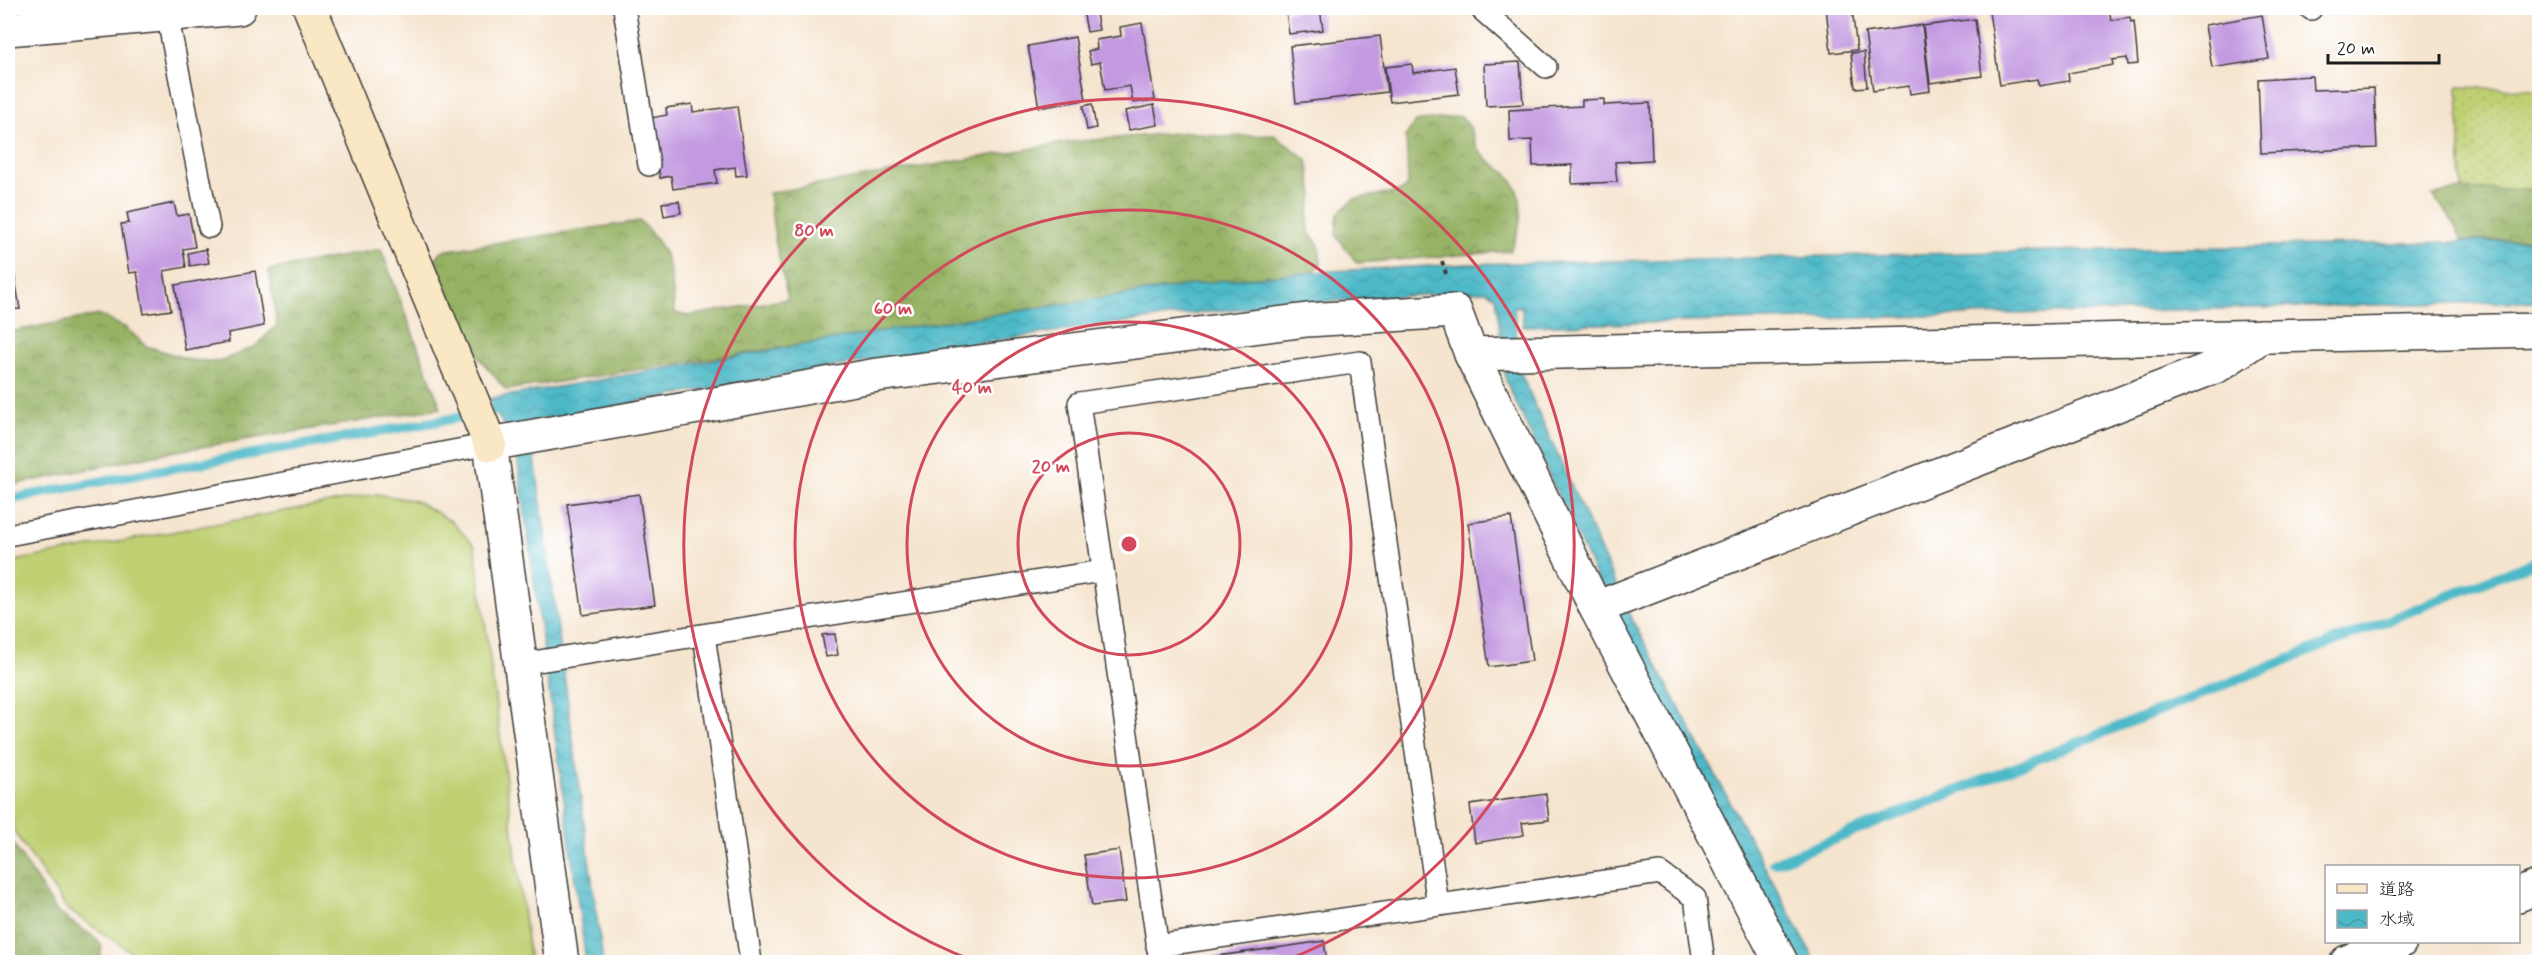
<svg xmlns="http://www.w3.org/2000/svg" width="2547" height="970" viewBox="0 0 2547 970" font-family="Mynerve,'Klee One',sans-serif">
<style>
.grass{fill:url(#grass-dots);stroke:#6e7648;stroke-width:1.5}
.forest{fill:url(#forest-crowns);stroke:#5a6740;stroke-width:1.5}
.garden{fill:#bfd073;stroke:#6e7648;stroke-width:1.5}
.water{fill:url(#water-waves);stroke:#346a72;stroke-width:1.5}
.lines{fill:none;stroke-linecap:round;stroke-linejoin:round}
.stream{stroke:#4db9c8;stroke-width:10}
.building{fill:#c399e1}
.lane-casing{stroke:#3d3a37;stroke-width:24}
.street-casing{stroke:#3d3a37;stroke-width:36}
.secondary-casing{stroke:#3d3a37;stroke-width:36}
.path{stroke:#3d3a37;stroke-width:4;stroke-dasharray:4.5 4.5;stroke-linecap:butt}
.lane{stroke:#fff;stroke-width:21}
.street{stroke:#fff;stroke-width:33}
.secondary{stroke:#fae7c3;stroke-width:33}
.ring{fill:none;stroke:#d1495b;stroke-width:3}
.centre{fill:#d1495b;stroke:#fff;stroke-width:3}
.ring-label{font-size:18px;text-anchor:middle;font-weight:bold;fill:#d1495b;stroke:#fff;stroke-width:5;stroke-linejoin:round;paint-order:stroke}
</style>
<defs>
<pattern id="grass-dots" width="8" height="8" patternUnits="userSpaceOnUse" patternTransform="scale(1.5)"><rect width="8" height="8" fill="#bfd073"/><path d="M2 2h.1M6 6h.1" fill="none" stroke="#a4b263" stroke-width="1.8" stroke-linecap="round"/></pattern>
<pattern id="forest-crowns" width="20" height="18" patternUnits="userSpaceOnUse" patternTransform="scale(1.5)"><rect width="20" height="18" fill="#97b265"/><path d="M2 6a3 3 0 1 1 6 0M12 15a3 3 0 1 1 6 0" fill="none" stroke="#7a9052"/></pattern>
<pattern id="water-waves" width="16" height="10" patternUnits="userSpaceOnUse" patternTransform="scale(1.5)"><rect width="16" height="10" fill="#4db9c8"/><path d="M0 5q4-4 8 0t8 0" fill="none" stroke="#439eab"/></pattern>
</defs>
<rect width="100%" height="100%" fill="#fff"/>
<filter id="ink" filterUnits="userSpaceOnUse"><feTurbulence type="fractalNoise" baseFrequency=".0167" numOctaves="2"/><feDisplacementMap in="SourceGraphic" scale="12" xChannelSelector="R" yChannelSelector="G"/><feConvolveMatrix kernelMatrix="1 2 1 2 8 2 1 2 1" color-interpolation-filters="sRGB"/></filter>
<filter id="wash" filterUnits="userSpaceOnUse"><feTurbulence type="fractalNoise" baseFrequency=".008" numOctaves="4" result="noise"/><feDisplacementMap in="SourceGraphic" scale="24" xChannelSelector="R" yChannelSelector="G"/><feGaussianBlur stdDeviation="1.35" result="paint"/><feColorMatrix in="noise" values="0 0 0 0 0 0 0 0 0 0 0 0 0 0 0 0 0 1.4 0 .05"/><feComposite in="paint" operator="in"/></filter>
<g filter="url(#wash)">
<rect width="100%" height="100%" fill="#f5e4ce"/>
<path class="grass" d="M2458 87 2539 90V189L2462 190Z"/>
<g class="forest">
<path d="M1461 116C1477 132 1471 141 1480 152 1487 161 1498 166 1506 173 1528 196 1522 226 1510 251L1357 263 1336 235 1338 213 1354 199 1402 191 1408 183 1406 136 1415 122Z"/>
<path d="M1189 132 1223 137 1274 135 1307 160 1313 194 1308 216 1309 233 1319 245 1321 264 1312 272 1217 281 506 390 476 354 435 259 442 251 640 221C673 255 670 268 675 313L687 316 788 299 775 239 769 193 1069 142Z"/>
<path d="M2539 189V239L2462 241 2453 222 2433 195 2462 190Z"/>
<path d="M381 249 441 408 164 453 8 486V332L99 315 126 328 146 346 191 360 219 362 256 346 277 325 269 270Z"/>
<path d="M8 830 15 847 57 912 97 939 102 946 99 962H8Z"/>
</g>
<path class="garden" d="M377 494 416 501 451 521 475 546 530 962H146L67 909 15 833 8 811V562Z"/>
<path class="water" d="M2539 240V301L1523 326 1522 307H1514L1519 369 1629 614 1816 962H1798L1615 619 1506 381 1496 297 1486 291C1377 298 1268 304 1159 318 946 344 734 384 522 423L535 459 603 962H586L517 456 503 424 488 399 871 333 1217 281 1312 272 1469 264Z"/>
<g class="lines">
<g class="stream">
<path d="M8 500C174 465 342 440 509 408"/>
<path d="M1774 863 2540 560"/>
</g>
</g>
<g id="blocks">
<g class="building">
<path d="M1095 8 1099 30 1087 32 1083 10Z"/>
<path d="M1320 8 1323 30 1289 34 1286 12Z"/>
<path d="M1826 8H1852L1857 50 1831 53Z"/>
<path d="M2018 8H2109L2111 20 2130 17 2131 22 2134 21 2138 64 2128 65 2127 58 2112 60 2113 65 2068 73 2069 81 2039 86 2037 79 2000 85 1989 12Z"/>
<path d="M2262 15 2269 59 2212 68 2205 25Z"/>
<path d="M1975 19 1982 76 1930 83 1923 26Z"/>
<path d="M1142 23 1155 100 1133 103 1130 86 1105 90 1100 62 1091 64 1088 51 1097 49 1096 40 1121 36 1120 27Z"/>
<path d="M1922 25 1930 91 1910 94 1909 86 1873 91 1865 33Z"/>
<path d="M1380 36 1387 92 1296 103 1290 46Z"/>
<path d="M1075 37 1086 100 1039 108 1028 46Z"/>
<path d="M1864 52 1867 87 1855 88 1851 53Z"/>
<path d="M1520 62 1523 104 1486 106 1484 64Z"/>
<path d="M1412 64 1413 73 1455 67 1459 94 1390 102 1385 67Z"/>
<path d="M2312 76 2313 90 2374 88 2377 148 2261 153 2258 79Z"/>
<path d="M1604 99V105L1650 103 1652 160 1615 162 1617 182 1572 184V165L1533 166 1532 140 1510 141 1509 110 1582 106V100Z"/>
<path d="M692 104 693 112 737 106 747 175 736 176 735 167 715 170 717 183 673 189 671 176 660 178 651 118 667 115 666 108Z"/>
<path d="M1092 104 1096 128 1087 130 1083 106Z"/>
<path d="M1154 105 1158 125 1129 130 1125 111Z"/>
<path d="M679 201 681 213 664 216 662 203Z"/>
<path d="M174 203 177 216 189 214 195 247 183 249 186 267 164 271 171 310 144 314 137 272 129 273 121 224 129 223 127 213Z"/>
<path d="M8 248H10L20 309 8 310Z"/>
<path d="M206 249 209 263 190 266 188 253Z"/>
<path d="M255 271 264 326 228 333 229 342 185 350 175 285Z"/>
<path d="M639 494 655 605 583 615 567 504Z"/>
<path d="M1511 517 1532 661 1489 667 1468 523Z"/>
<path d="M835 634 838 655 826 657 822 635Z"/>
<path d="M1546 794 1549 820 1522 823 1524 835 1475 843 1470 805Z"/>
<path d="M1119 850 1126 902 1092 906 1084 855Z"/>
<path d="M1324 941 1327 962H1190V960Z"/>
</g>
</g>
</g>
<g filter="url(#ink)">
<use href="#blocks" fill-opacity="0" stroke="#3d3a37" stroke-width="1.5"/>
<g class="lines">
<defs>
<g id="lane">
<path d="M624 8 649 165"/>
<path d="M1480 8 1546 67"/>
<path d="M2311 8V9"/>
<path d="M167 14 209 227"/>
<path d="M8 535 490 444"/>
<path d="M704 635 751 962"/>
<path d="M520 664 1102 571"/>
<path d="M1157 946 1660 873 1695 898 1704 962"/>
<path d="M1160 962 1079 403 1360 362 1438 905"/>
</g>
<g id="street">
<path d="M8 29 239 8"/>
<path d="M1596 608 2217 366 2262 336"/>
<path d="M2518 895 2540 886"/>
<path d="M562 962 490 444 877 375 1307 320 1455 311 1471 354"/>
<path d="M1781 962 1596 608 1471 354 2540 330"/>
<path d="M2347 962 2400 942"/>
</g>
<path id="secondary" d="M310 8 490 444"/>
</defs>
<use href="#lane" class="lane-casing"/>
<use href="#street" class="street-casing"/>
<use href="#secondary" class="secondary-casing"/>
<path class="path" d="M1442 261 1447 277"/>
<use href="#lane" class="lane"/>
<use href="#street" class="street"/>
<use href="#secondary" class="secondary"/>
</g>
</g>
<g class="ring">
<circle cx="1129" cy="544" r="111"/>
<circle cx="1129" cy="544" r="222"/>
<circle cx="1129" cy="544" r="334"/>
<path d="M977 962A445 445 0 1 1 1281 962"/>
</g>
<circle cx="1129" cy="544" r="9" class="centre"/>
<g class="ring-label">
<text x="814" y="236">80 m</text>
<text x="893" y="314">60 m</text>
<text x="972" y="393">40 m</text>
<text x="1051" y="472">20 m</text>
</g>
<rect width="2547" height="970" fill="none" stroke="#fff" stroke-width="30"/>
<rect x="2325" y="865" width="195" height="78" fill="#ffffff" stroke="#a4a4a4" stroke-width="1.5"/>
<rect x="2337" y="884" width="30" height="9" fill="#fae7c3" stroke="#a4a4a4" stroke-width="1.5"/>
<text x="2379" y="895" font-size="18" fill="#1c1c1c">道路</text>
<rect x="2337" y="910" width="30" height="18" fill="url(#water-waves)" stroke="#a4a4a4" stroke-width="1.5"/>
<text x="2379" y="925" font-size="18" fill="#1c1c1c">水域</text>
<path d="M2328 54v9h111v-9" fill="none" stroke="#1c1c1c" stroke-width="3"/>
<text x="2337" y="54" font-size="18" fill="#1c1c1c" stroke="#ffffff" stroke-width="4.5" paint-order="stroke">20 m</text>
</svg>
